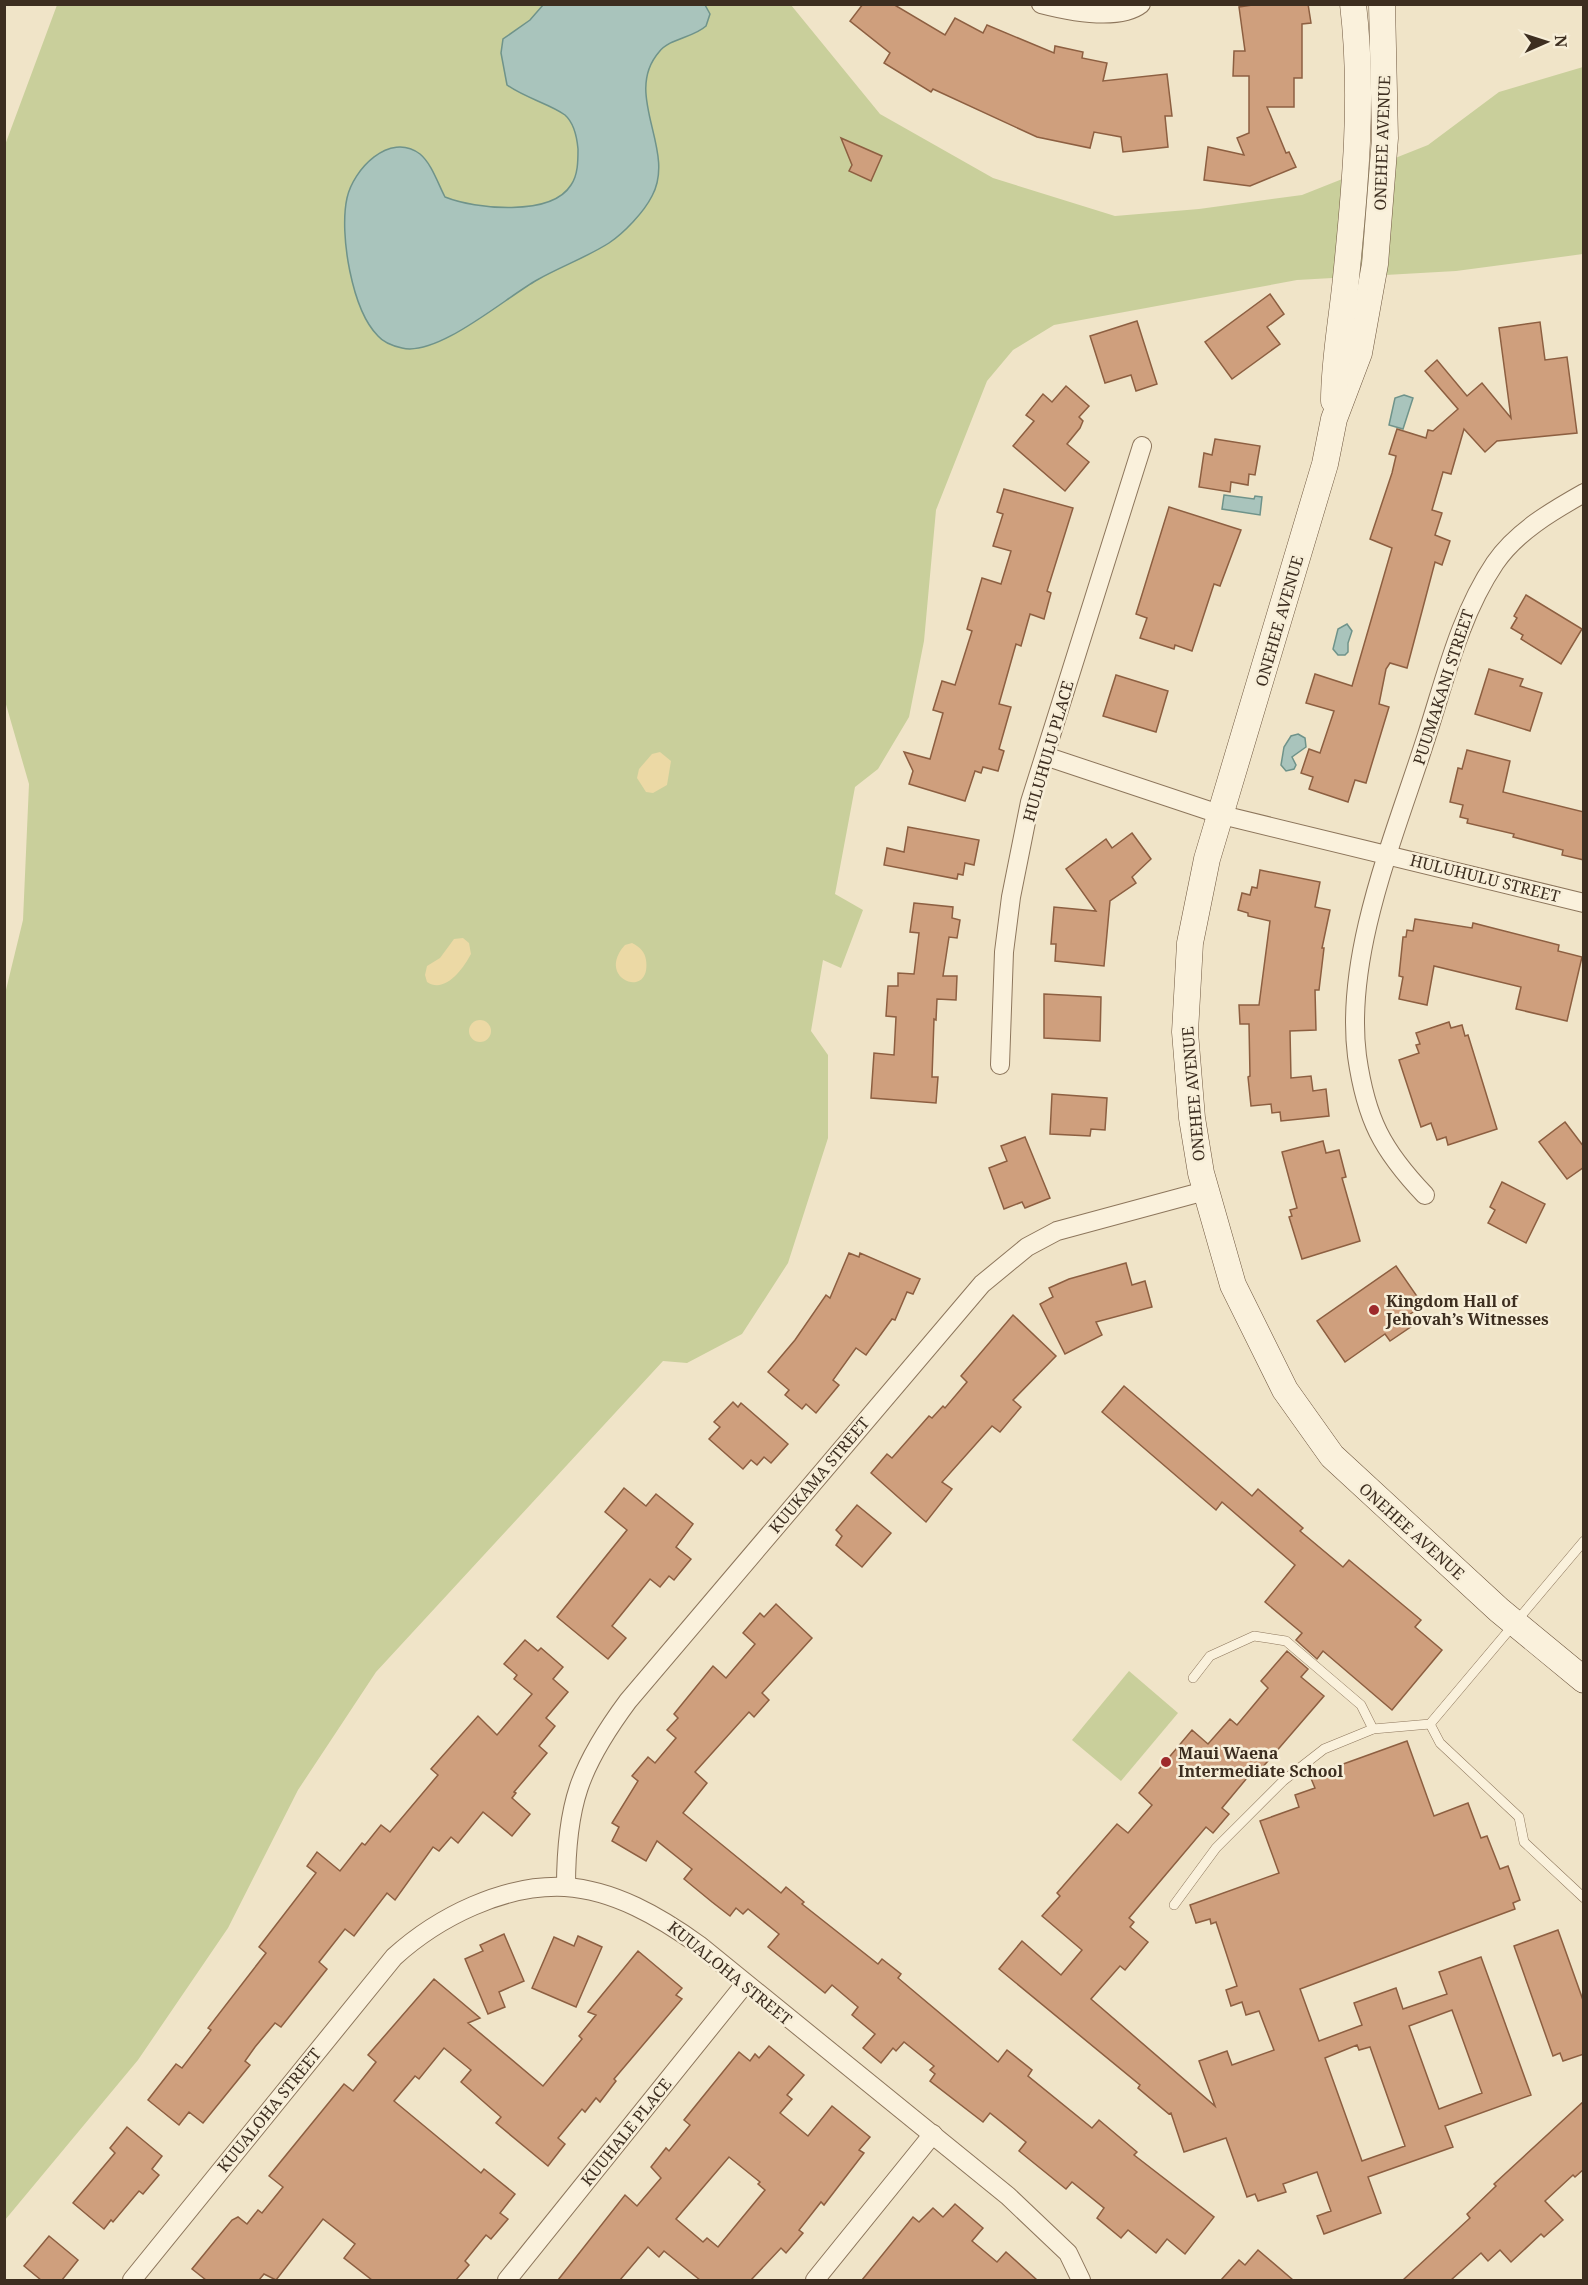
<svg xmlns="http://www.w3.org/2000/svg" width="1588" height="2285" viewBox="0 0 1588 2285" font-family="'Noto Serif',serif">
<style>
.green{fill:#c9cf9b}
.sand{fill:#ecd9a5}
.water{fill:#a9c4bc;stroke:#6f938a;stroke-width:1.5}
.building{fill:#cf9f7d;stroke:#8d5f41;stroke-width:1.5;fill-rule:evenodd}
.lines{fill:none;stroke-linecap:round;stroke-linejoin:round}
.lane-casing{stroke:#8d765c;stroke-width:10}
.street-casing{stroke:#8d765c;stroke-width:20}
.secondary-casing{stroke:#6f573f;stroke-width:27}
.lane{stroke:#faf1dc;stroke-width:9}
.street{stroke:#faf1dc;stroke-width:18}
.secondary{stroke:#faf1dc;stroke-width:26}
.poi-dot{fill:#9e2a2b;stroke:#f7eed8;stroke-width:2}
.labels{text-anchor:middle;stroke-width:5;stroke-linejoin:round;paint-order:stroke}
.street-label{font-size:16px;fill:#3d2e20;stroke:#f7eed8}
.poi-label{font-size:16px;font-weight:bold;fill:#3d2e20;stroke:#f7eed8;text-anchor:start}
</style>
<rect width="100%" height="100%" fill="#f0e4c8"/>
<g class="green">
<path d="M57 5H791L880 114 993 178 1115 216 1199 209 1302 195 1428 145 1499 92 1583 67V254L1456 271 1297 280 1054 325 1013 350 987 381 936 510 924 641 909 717 878 769 855 787 835 894 863 910 841 968 823 960 811 1031 828 1055V1138L788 1263 742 1334 687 1363 663 1361 376 1672 298 1790 228 1928 138 2060 5 2220 4 998 23 920 29 784 5 701V145Z"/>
<path d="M1129 1671 1178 1713 1121 1781 1072 1740Z"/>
</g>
<g class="sand">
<path d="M660 752 671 761 667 785 653 793 646 792 637 778 639 769 652 754Z"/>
<path d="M463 938 469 943 471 954C463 969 445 994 427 982L425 975 427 966 440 958 454 939Z"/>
<path d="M632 943C640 947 645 952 646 960 652 1001 594 979 625 945Z"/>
<circle cx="480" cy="1031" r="11"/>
</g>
<g class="water">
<path d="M543 5H705L710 14 706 26C693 38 670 38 659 52 622 95 677 150 652 196 644 212 624 233 609 243 587 257 560 267 537 280 505 298 438 357 402 348 393 346 384 343 378 336 352 310 339 234 347 198 353 170 389 131 420 154 432 164 438 184 445 197 475 209 551 217 571 185 578 175 578 161 578 149 577 138 574 123 565 115 550 104 525 98 507 85L501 53 503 39 530 20Z"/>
<path d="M1404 395 1413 398 1403 429 1389 425 1395 398Z"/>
<path d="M1224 495 1254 499 1255 496 1262 497 1260 515 1222 509Z"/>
<path d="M1347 624 1352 631 1348 643V652L1345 655H1338L1333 649 1338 629Z"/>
<path d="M1298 734 1305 738 1306 747 1292 757 1296 765 1294 769 1286 771 1281 765 1284 747 1291 736Z"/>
</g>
<g class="building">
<path d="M863 4H893L945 35 955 18 983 33 987 25 1054 53 1055 46 1083 52 1082 58 1107 63 1103 81 1167 74 1172 116H1165L1168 147 1123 152 1121 137 1094 132 1090 148 1037 137 933 89 931 92 884 63 890 53 850 21Z"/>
<path d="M1259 4H1308L1311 23 1302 24V78H1294V107H1267L1286 153 1289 152 1296 167 1250 186 1204 180 1208 147 1244 155 1237 138 1249 133V76H1233L1234 51H1245L1239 7Z"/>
<path d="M841 138 882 156 871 181 849 171 852 165Z"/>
<path d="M1270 294 1284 314 1267 327 1280 344 1232 379 1205 342Z"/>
<path d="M1137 321 1157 384 1136 391 1131 375 1105 383 1090 336Z"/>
<path d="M1540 322 1545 360 1567 357 1577 433 1497 441 1485 452 1464 429 1451 474 1443 472 1432 510 1442 513 1435 535 1450 541 1442 565 1435 562 1407 668 1390 663 1386 669 1379 704 1389 707 1366 783 1355 780 1348 802 1309 789 1313 777 1301 773 1309 749 1320 753 1334 711 1306 703 1315 674 1352 686 1392 548 1370 539 1392 473 1396 456 1389 454 1397 429 1426 438 1428 430 1433 431 1458 409 1425 371 1437 360 1467 396 1482 383 1511 418 1499 328Z"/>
<path d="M1066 386 1089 406 1079 417 1083 421 1080 428 1067 444 1089 462 1065 491 1013 446 1034 421 1026 415 1043 394 1052 402Z"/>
<path d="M1215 439 1260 446 1255 475 1249 474 1248 485 1231 482 1230 492 1199 487 1204 453 1212 455Z"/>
<path d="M1004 489 1073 508 1047 591 1051 593 1044 619 1030 614 1021 646 1016 644 999 704 1011 707 999 749 1004 751 998 771 983 767 981 773 975 771 965 801 909 784 913 771 904 752 930 759 943 713 933 710 942 681 955 685 972 631 967 629 982 578 1001 584 1011 551 993 546 1003 514 997 512Z"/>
<path d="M1169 507 1241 530 1220 586 1214 584 1192 651 1175 645 1174 649 1140 638 1147 618 1136 614Z"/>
<path d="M1526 595 1582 629 1561 664 1521 639 1523 635 1511 628 1517 618 1514 616Z"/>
<path d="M1489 669 1523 679 1520 686 1542 693 1530 731 1475 714Z"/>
<path d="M1116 675 1168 691 1156 732 1103 716Z"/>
<path d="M1467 750 1510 761 1503 792 1584 812V860L1562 855 1563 850 1513 837 1514 834 1467 823 1468 819 1460 817 1463 805 1450 802 1458 768 1462 769Z"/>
<path d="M908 827 979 840 974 865 965 863 963 875 958 874 957 879 884 865 887 848 904 852Z"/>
<path d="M1132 833 1151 859 1132 877 1136 883 1110 901 1104 966 1055 961 1056 944H1051L1054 907 1096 911 1066 869 1106 839 1112 848Z"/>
<path d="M1260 870 1320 882 1315 907 1330 910 1322 948H1324L1319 990H1315L1316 1030 1290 1031 1291 1078 1311 1076 1313 1091 1326 1089 1329 1116 1281 1121 1280 1112 1272 1113 1271 1104 1251 1106 1248 1077 1250 1076 1249 1024H1240L1239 1005H1259L1270 921 1248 916V913L1238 910 1242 893 1250 895 1252 887 1257 888Z"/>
<path d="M914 903 953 907 952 918 960 920 957 938 949 937 943 976H957L956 1000 937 999 936 1020 934 1019 932 1077H938L936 1103 871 1098 874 1053 894 1055 896 1017 886 1016 888 986H898V973L914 974 919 933 910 932Z"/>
<path d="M1415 919 1472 928 1473 923 1559 945 1558 951 1582 957 1567 1021 1516 1009 1521 987 1434 966 1427 1005 1399 999 1403 977 1399 976 1403 937H1406L1407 930 1413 931Z"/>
<path d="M1044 994 1101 997 1100 1041 1044 1038Z"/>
<path d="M1449 1022 1451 1028 1462 1025 1465 1036 1468 1035 1497 1129 1448 1145 1446 1137 1437 1140 1431 1123 1421 1127 1399 1060 1419 1053 1416 1045 1420 1044 1416 1033Z"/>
<path d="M1052 1094 1107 1098 1105 1130 1091 1129 1090 1136 1050 1134Z"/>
<path d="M1565 1122 1584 1147V1167L1567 1179 1539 1142Z"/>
<path d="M1025 1137 1050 1198 1025 1208 1022 1202 1004 1209 989 1168 1007 1161 1001 1146Z"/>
<path d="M1323 1141 1326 1153 1339 1150 1346 1177 1342 1178 1360 1241 1302 1259 1289 1217 1292 1216 1290 1210 1297 1208 1282 1152Z"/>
<path d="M1502 1182 1545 1204 1526 1243 1488 1223 1495 1210 1490 1207Z"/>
<path d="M849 1253 859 1257 860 1253 920 1279 913 1294 907 1292 895 1320 892 1319 866 1355 856 1348 833 1380 839 1385 816 1413 806 1404 802 1409 785 1395 789 1390 768 1372 795 1340 826 1295 830 1298Z"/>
<path d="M1126 1263 1132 1285 1145 1281 1152 1307 1096 1322 1102 1335 1065 1354 1040 1304 1053 1297 1049 1288 1069 1279Z"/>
<path d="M1396 1266 1423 1305 1409 1315 1415 1324 1390 1341 1385 1334 1345 1362 1317 1321Z"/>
<path d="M1013 1315 1056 1356 1013 1400 1021 1407 1000 1432 992 1426 942 1482 952 1489 926 1522 871 1473 887 1454 892 1458 929 1416 932 1418 943 1406 945 1408 967 1382 961 1376Z"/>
<path d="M1124 1386 1252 1496 1258 1489 1303 1528 1300 1531 1343 1567 1349 1560 1421 1620 1415 1627 1442 1650 1392 1710 1323 1651 1317 1659 1296 1640 1302 1633 1265 1602 1295 1565 1222 1502 1216 1510 1102 1412Z"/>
<path d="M733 1402 738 1407 741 1403 788 1444 771 1463 764 1457 757 1465 751 1460 743 1469 709 1439 720 1427 714 1422Z"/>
<path d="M624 1488 646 1506 656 1494 693 1524 676 1547 691 1559 674 1580 669 1576 660 1587 650 1579 612 1626 626 1638 608 1659 557 1617 627 1530 605 1512Z"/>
<path d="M857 1505 891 1533 862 1567 836 1545 842 1536 836 1530Z"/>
<path d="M776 1604 812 1638 762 1693 769 1700 754 1717 749 1712 695 1772 707 1783 683 1813 781 1893 786 1887 804 1902 802 1904 878 1964 882 1959 901 1974 898 1978 998 2062 1007 2050 1032 2070 1028 2076 1092 2128 1099 2120 1137 2152 1134 2155 1214 2217 1185 2254 1167 2239 1156 2253 1128 2230 1121 2238 1097 2218 1104 2208 1072 2182 1066 2189 1019 2151 1026 2142 990 2113 983 2122 930 2081 935 2074 930 2070 934 2066 904 2042 896 2051 893 2048 881 2063 863 2048 875 2034 852 2015 858 2007 832 1985 825 1993 768 1947 779 1934 748 1909 743 1914 736 1908 730 1916 712 1902 684 1879 692 1869 657 1841 646 1861 612 1841 619 1827 612 1823 638 1781 632 1776 648 1757 655 1763 676 1738 667 1730 678 1718 674 1714 713 1666 726 1678 755 1644 743 1633 760 1613 764 1617Z"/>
<path d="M525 1640 538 1651 541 1648 563 1667 553 1679 568 1692 546 1718 555 1726 539 1746 547 1753 514 1792 516 1793 512 1798 530 1814 512 1836 483 1812 458 1843 451 1837 439 1851 433 1847 395 1900 387 1893 354 1936 345 1929 319 1962 327 1969 281 2027 275 2023 255 2047 245 2061 250 2065 203 2123 189 2112 179 2125 148 2100 176 2064 182 2068 211 2030 208 2028 266 1953 259 1947 316 1873 307 1866 317 1852 340 1871 362 1843 365 1845 381 1825 390 1832 438 1775 431 1769 478 1716 497 1735 532 1694 514 1679 517 1675 504 1664Z"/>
<path d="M1287 1651 1308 1669 1301 1677 1324 1696 1261 1769 1257 1766 1222 1808 1229 1814 1213 1833 1206 1827 1129 1918 1134 1922 1130 1927 1148 1942 1125 1970 1120 1966 1091 1999 1215 2106 1199 2061 1227 2051 1232 2065 1274 2050 1259 2011 1246 2015 1242 2002 1231 2006 1226 1990 1237 1986 1216 1922 1211 1924 1210 1919 1196 1923 1190 1905 1279 1873 1260 1821 1299 1807 1295 1795 1315 1788 1310 1776 1407 1741 1434 1816 1468 1803 1481 1838 1487 1836 1500 1869 1508 1866 1520 1900 1513 1903 1515 1909 1300 1989 1319 2041 1362 2025 1354 2003 1396 1988 1403 2009 1447 1994 1439 1972 1481 1957 1531 2095 1445 2126 1453 2147 1368 2177 1381 2213 1324 2234 1317 2216 1331 2211 1317 2172 1283 2184 1286 2192 1258 2201 1255 2194 1247 2197 1226 2138 1184 2152 1171 2113 1169 2114 1138 2088 1140 2085 999 1969 1022 1941 1061 1975 1082 1950 1042 1916 1060 1896 1057 1893 1117 1824 1128 1833 1152 1805 1139 1793 1192 1730 1208 1744 1230 1719 1237 1725 1268 1688 1261 1681ZM1452 2010 1482 2093 1439 2109 1409 2026ZM1357 2045 1359 2050 1370 2047 1405 2146 1362 2161 1325 2058Z"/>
<path d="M1558 1930 1584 2003V2054L1563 2061 1560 2053 1553 2056 1514 1946Z"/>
<path d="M504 1934 524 1981 499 1992 505 2007 488 2014 465 1959 483 1951 480 1945Z"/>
<path d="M578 1936 602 1947 576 2007 532 1988 554 1937 574 1946Z"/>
<path d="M638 1951 682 1988 676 1995 682 1999 614 2079 616 2081 600 2102 596 2098 585 2112 582 2109 558 2138 565 2144 548 2166 496 2123 501 2117 461 2082 471 2070 444 2048 419 2079 415 2076 394 2101 481 2173 484 2169 515 2194 500 2213 508 2219 491 2239 486 2235 465 2261 469 2265 456 2280H372L344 2258 355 2244 323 2219 276 2280 264 2274 259 2280H206L192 2269 232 2220 238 2217 247 2224 258 2210 262 2213 283 2187 269 2176 344 2084 353 2091 376 2062 368 2055 434 1979 480 2018 468 2023 543 2086 582 2039 579 2036 596 2015 588 2012Z"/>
<path d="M769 2046 804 2075 787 2095 792 2099 780 2113 808 2136 832 2106 870 2137 859 2150 864 2153 824 2205 821 2202 799 2230 803 2233 786 2253 781 2248 751 2280H700L664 2251 659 2257 648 2247 620 2280H558L625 2195 637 2206 661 2178 651 2167 666 2148 669 2151 690 2125 684 2120 739 2052 750 2061 755 2054 759 2058ZM729 2157 760 2182 758 2184 765 2190 718 2247 707 2238 703 2242 676 2219Z"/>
<path d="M1584 2101V2169L1575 2177 1573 2175 1545 2201 1563 2220 1544 2237 1541 2234 1511 2262 1500 2250 1488 2261 1481 2253 1451 2280H1403L1470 2218 1467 2214 1496 2186 1494 2184Z"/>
<path d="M127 2127 162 2156 152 2169 159 2175 143 2194 139 2191 113 2222 111 2220 104 2229 73 2203 115 2153 110 2148Z"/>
<path d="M955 2204 983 2228 972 2241 997 2262 1006 2252 1037 2280H862L913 2217 919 2222 933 2208 943 2217Z"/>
<path d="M49 2236 78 2260 62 2280H41L24 2266Z"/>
<path d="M1258 2250 1293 2280H1221L1239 2260 1245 2265Z"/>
</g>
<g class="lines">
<defs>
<g id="lane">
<path d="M1193 1678 1210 1656 1254 1636 1286 1641 1361 1705 1373 1729"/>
<path d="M1430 1724 1440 1743 1519 1817 1524 1842 1584 1898"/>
<path d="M1174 1905 1216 1848 1283 1781 1324 1749 1373 1729 1430 1724 1584 1541"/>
</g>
<g id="street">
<path d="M1041 4C1068 11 1118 22 1141 4"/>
<path d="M1045 756 1222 815 1584 903"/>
<path d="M1000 1065 1004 952 1011 897 1030 802 1142 446"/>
<path d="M1425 1195C1382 1150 1366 1119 1357 1056 1344 953 1396 833 1427 735 1446 676 1460 615 1495 563 1516 532 1552 511 1584 493"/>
<path d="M566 1887C566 1805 579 1767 628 1701L982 1284 1027 1247 1057 1231 1205 1191"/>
<path d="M132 2280 394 1957C438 1917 504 1884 565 1887 614 1890 660 1917 699 1945L1008 2196 1068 2253 1081 2280"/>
<path d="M507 2280 745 1984"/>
<path d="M815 2280 933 2134"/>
</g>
<g id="secondary">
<path d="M1382 4 1385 138 1375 264 1359 353 1334 419 1325 464 1207 859 1190 943 1185 1032 1192 1118 1201 1173 1233 1285 1285 1390 1332 1456 1499 1610 1584 1680"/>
<path d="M1334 401C1334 360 1342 320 1346 278 1355 189 1364 95 1353 4"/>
</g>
</defs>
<use href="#lane" class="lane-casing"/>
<use href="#street" class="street-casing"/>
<use href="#secondary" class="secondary-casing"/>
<use href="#lane" class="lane"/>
<use href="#street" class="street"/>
<use href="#secondary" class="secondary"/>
</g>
<g class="poi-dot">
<circle cx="1374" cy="1310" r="6"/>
<circle cx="1166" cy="1762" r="6"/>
</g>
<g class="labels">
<g class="street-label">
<text transform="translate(1382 143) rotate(-88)" y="6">ONEHEE AVENUE</text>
<text transform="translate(1279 621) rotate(-74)" y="6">ONEHEE AVENUE</text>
<text transform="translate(1443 687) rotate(-72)" y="6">PUUMAKANI STREET</text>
<text transform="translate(1048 751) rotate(-74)" y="6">HULUHULU PLACE</text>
<text transform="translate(1485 878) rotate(14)" y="6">HULUHULU STREET</text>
<text transform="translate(1193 1094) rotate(-95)" y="6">ONEHEE AVENUE</text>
<text transform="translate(819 1475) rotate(-50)" y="6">KUUKAMA STREET</text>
<text transform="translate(1412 1531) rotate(42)" y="6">ONEHEE AVENUE</text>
<text transform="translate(730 1973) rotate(39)" y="6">KUUALOHA STREET</text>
<text transform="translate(269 2110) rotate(-51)" y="6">KUUALOHA STREET</text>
<text transform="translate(626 2132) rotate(-51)" y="6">KUUHALE PLACE</text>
</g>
<g class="poi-label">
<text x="1386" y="1307">Kingdom Hall of<tspan x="1386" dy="18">Jehovah’s Witnesses</tspan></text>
<text x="1178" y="1759">Maui Waena<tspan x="1178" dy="18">Intermediate School</tspan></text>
</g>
</g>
<rect width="1588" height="2285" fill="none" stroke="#3d2e20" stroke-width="12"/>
<g transform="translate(1546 42) rotate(87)" stroke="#f7eed8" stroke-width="4.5" paint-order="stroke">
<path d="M0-4.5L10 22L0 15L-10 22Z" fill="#3d2e20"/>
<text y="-9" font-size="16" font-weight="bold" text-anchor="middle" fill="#3d2e20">N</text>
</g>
</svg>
